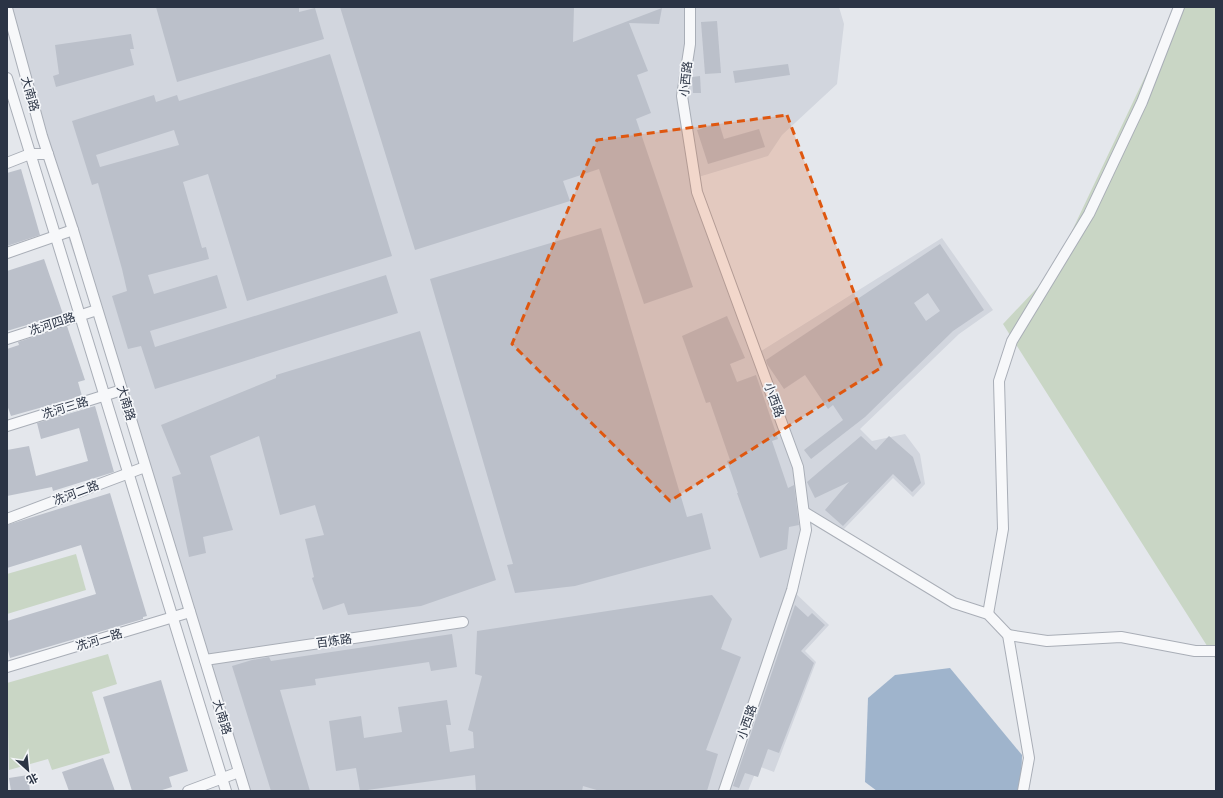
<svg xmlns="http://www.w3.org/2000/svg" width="1223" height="798" viewBox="0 0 1223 798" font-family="Jost,'Noto Sans SC',sans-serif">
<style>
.built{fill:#d2d6de}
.green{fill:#c9d6c5}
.water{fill:#9fb4cc}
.building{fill:#bbc0ca;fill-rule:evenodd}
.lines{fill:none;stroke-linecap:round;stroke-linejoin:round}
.minor-casing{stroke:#a9aeb7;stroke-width:12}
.minor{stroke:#f7f8fa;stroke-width:10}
.marked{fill:#df570f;fill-opacity:0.2;stroke:#df570f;stroke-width:3;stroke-dasharray:8 5;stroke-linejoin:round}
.labels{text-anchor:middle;stroke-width:3.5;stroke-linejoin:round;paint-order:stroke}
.street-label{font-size:12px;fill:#2b3445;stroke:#f4f6f9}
</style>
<rect width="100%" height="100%" fill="#e4e7ec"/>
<path class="built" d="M7 7H839L844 24 837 84 782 135 768 156 695 178 758 353 942 238 993 310 959 334 860 429 872 441 905 434 920 454 925 484 913 497 893 478 843 530 823 517 811 513 792 590 829 625 805 651 816 662 774 772 758 766 748 791H245L129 412 69 240 47 147Z"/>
<g class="green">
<path d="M1178 7H1216V660L1003 324 1053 271Z"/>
<path d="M76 554 86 590 7 614V574Z"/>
<path d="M108 654 117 684 92 692 110 753 52 770 48 759 9 770 7 683Z"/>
</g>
<path class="water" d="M950 668 1022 755 1021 791H877L865 782 868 698 895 675Z"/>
<g class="building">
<path d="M156 7H299V12L315 8 324 39 177 82Z"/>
<path d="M340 7H574L573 42 662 8 659 24 629 23 648 71 637 75 651 113 636 119 693 287 644 304 599 169 563 181 570 201 415 250Z"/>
<path d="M717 21 721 73 705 74 701 22Z"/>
<path d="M131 34 134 49H130L134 65 56 87 53 76 59 74 55 45Z"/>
<path d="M330 54 392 256 247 301 208 174 183 182 202 248 206 247 209 259 148 275 154 294 217 275 227 308 150 331 155 347 386 275 398 313 155 389 141 346 128 349 112 296 127 291 122 269 98 183 92 185 72 121 154 95 156 102 177 95 179 101ZM174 130 179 145 100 167 96 155Z"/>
<path d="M788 64 790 75 735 83 733 71Z"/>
<path d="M700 76 701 93H693L692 77Z"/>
<path d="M719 123 724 139 759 129 765 147 708 164 697 130Z"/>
<path d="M21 169 40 235 7 246V173Z"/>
<path d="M601 228 687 517 702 513 711 549 575 586 515 593 507 565 513 564 430 279Z"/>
<path d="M940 244 984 310 953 331 865 417 811 459 804 450 843 420 833 405 828 409 805 375 784 389 767 364 766 360ZM928 293 940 311 926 321 914 303Z"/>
<path d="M44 259 63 314 7 331V271Z"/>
<path d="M727 316 745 358 730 364 737 382 756 375 778 439 772 441 788 488 794 485 799 525 789 527 787 549 760 558 737 493H738L727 461 730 460 710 402 706 403 682 336Z"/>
<path d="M67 326 85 380 78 382 82 396 11 416 7 405V349L19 345 18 342Z"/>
<path d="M420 331 496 580 421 606 348 615 344 603 323 610 312 578 314 577 305 539 324 535 315 505 280 515 259 436 210 456 233 530 203 537 206 553 189 557 172 477 181 474 161 425 276 378V375Z"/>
<path d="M95 406 114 472 53 491 52 487 7 496V450L29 446 36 476 88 461 79 428 41 439 37 423Z"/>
<path d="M861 436 876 450 889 436 913 457 921 483 912 492 893 474 843 526 825 510 849 482 815 498 807 482Z"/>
<path d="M110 493 147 616 143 617V619L10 658 7 647V621L96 594 81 545 7 568V525Z"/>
<path d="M712 595 732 619 721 649 741 657 706 750 718 754 707 791H600L583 786 582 791H476L475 775 360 791 356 768 336 771 329 721 361 716 364 738 402 732 398 707 447 700 451 725H446L450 752 474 748 473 732 468 730 482 676 475 674 477 631Z"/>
<path d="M795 605 808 617 812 613 825 625 801 651 814 663 779 753 768 749 758 777 745 773 739 788 733 786Z"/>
<path d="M452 634 457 667 431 671 429 662 315 679 316 685 280 690 310 791H271L232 666 252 660 269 657 271 661Z"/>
<path d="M161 680 188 771 169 777 172 787 159 791H132L103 697Z"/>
<path d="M103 758 115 791H69L62 772Z"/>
<path d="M28 775 30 791H11L9 778Z"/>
</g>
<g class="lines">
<defs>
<g id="minor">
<path d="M690 7V44L682 96 697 192 798 467 806 530 792 590 724 791"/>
<path d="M7 8 42 136 73 230 245 791"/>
<path d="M7 78 226 791"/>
<path d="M7 163 30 154H48"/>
<path d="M7 253 73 230"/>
<path d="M7 339 97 310"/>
<path d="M7 426 122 390"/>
<path d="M804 512 954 603 988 614 1008 635 1029 758 1023 791"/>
<path d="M7 519 145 467"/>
<path d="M988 614 1003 529 999 381 1012 341 1089 214 1142 102 1179 7"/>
<path d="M1008 635 1047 641 1121 637 1195 651H1216"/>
<path d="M205 660 463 622"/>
<path d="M7 667 190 612"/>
<path d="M188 791 239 772"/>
</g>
</defs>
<use href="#minor" class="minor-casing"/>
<use href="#minor" class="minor"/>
</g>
<path class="marked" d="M787 115 882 367 670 501 512 344 597 140Z"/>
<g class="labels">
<g class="street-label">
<text transform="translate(686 79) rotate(-84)" y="4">小西路</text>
<text transform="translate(30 94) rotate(74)" y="4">大南路</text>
<text transform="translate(52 324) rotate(-18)" y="4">冼河四路</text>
<text transform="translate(774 400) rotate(70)" y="4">小西路</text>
<text transform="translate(126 403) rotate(73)" y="4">大南路</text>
<text transform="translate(65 408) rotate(-17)" y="4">冼河三路</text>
<text transform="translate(76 493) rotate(-21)" y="4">冼河二路</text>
<text transform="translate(99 640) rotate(-17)" y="4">冼河一路</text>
<text transform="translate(334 641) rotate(-8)" y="4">百炼路</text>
<text transform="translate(222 717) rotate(73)" y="4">大南路</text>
<text transform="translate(747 722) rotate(-71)" y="4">小西路</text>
</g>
</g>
<rect width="1223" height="798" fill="none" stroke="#2b3445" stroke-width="16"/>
<g transform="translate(28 770) rotate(153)" stroke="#f4f6f9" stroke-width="3" paint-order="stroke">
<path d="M0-3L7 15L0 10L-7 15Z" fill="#2b3445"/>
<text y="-6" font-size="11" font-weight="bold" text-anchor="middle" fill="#2b3445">北</text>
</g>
</svg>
